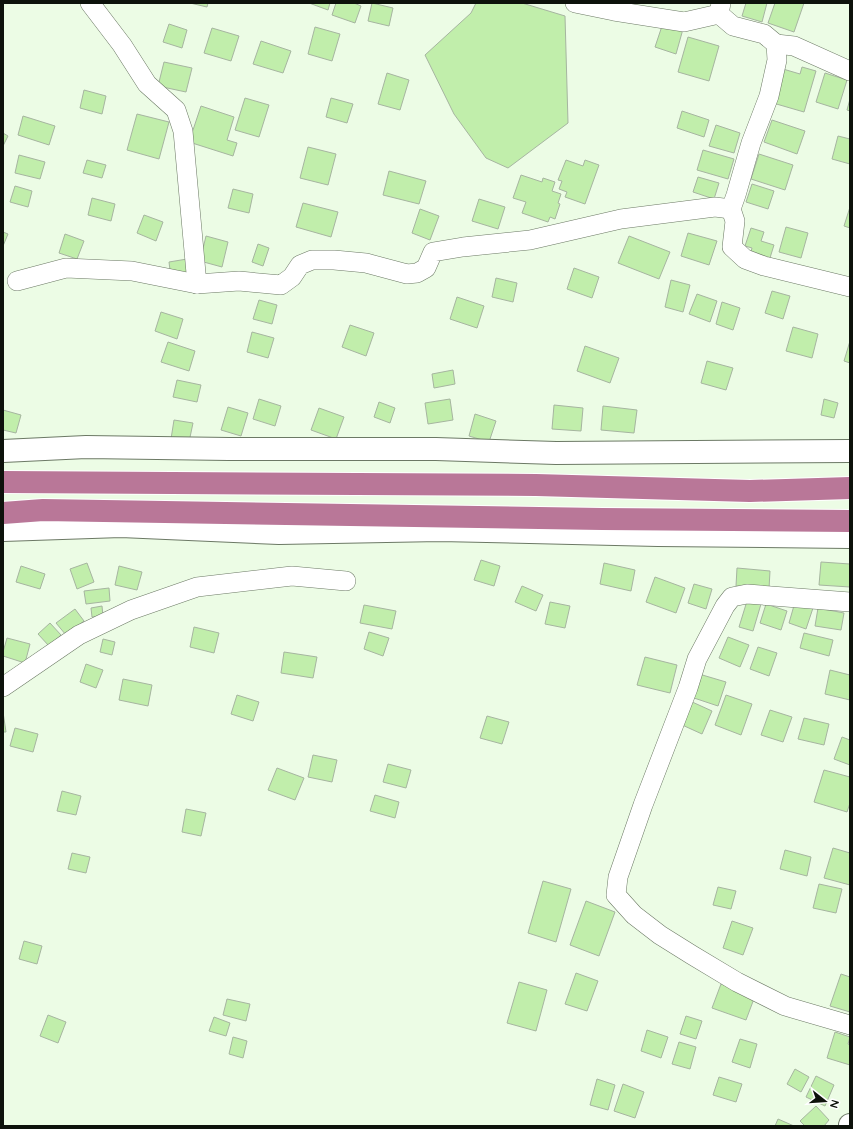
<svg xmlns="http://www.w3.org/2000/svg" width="853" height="1129" viewBox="0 0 853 1129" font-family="Quicksand,sans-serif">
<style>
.building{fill:#c1eeab;stroke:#a6b5a0}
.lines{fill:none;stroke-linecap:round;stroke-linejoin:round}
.street-casing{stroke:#6c7965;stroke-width:20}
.secondary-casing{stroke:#6c7965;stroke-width:24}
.highway-casing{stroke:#fff;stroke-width:24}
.street{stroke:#fff;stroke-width:19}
.secondary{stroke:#fff;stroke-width:22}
.highway{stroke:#b97798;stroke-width:22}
</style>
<rect width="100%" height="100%" fill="#ecfce5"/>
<g class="building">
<path d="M190 3H208L207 7Z"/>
<path d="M309 3H330L328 10Z"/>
<path d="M336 3H354L361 6 355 23 332 15Z"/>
<path d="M372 3 393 8 389 26 368 21Z"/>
<path d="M476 3H522L565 16 568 123 508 168 486 158 454 114 425 55 471 13Z"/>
<path d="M746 3H767L762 22 742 16Z"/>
<path d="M775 3H804L794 32 768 23Z"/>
<path d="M663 23 683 29 676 54 655 47Z"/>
<path d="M169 24 187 30 182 48 163 42Z"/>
<path d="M315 27 340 34 332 61 308 54Z"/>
<path d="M212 28 239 36 231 61 204 53Z"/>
<path d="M688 37 719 46 709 81 678 72Z"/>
<path d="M261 41 291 51 283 73 253 64Z"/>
<path d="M164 62 192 68 186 92 158 86Z"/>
<path d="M802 67 816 71 804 112 773 103 783 69 800 74Z"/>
<path d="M387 73 409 80 400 110 378 104Z"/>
<path d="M825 73 847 80 838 109 816 102Z"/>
<path d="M84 90 106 96 102 114 80 108Z"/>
<path d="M245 98 269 105 259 137 235 130Z"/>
<path d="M331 98 353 104 347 123 326 117Z"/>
<path d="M850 99V111L847 110Z"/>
<path d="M201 106 234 117 227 140 237 143 233 156 189 142Z"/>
<path d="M682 111 709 120 704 137 677 128Z"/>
<path d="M137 114 169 122 159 159 127 150Z"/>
<path d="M23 116 55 126 49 145 18 135Z"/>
<path d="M772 120 805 131 797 154 764 142Z"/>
<path d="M716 125 740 133 734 153 709 146Z"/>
<path d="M3 133 8 136 3 146Z"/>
<path d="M838 136 850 139V164L832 159Z"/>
<path d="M308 147 336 154 328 185 300 178Z"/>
<path d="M703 150 734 159 728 179 697 170Z"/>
<path d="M759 154 793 165 785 190 751 179Z"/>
<path d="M19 155 45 162 40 179 15 173Z"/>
<path d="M87 160 106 165 102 178 83 173Z"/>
<path d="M566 160 583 166 585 160 599 165 585 204 565 197 567 192 559 189 562 181 558 180Z"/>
<path d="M389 171 426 181 419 204 383 195Z"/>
<path d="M521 175 542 182 543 178 555 182 552 191 561 194 558 203 560 204 555 219 550 217 548 222 522 213 526 202 513 198Z"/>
<path d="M698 177 719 183 714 199 693 192Z"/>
<path d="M752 184 774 191 768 209 746 202Z"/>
<path d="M15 186 32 191 28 207 10 202Z"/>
<path d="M233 189 253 194 249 213 228 208Z"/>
<path d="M92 198 115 204 111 221 88 215Z"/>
<path d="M479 199 505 207 498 229 472 221Z"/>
<path d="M303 203 338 212 331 237 296 227Z"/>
<path d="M850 207V228L844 226Z"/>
<path d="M420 209 439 216 430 240 412 233Z"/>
<path d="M144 215 163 222 156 241 137 233Z"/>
<path d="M786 227 808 233 801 258 779 252Z"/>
<path d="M751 228 764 232 761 241 774 245 769 261 750 255 752 248 745 246Z"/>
<path d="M3 232 8 234 3 246Z"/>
<path d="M688 233 717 241 709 265 681 256Z"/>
<path d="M65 234 84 241 77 259 59 253Z"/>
<path d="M206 236 228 242 222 267 200 261Z"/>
<path d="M629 236 670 252 659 279 618 263Z"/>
<path d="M258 244 269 248 263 266 252 262Z"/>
<path d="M187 259 190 275 171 278 169 262Z"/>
<path d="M574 268 599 277 592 298 567 289Z"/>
<path d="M496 278 517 283 513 302 492 297Z"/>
<path d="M671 280 690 285 683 312 665 307Z"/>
<path d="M772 291 790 296 783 319 765 313Z"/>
<path d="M697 294 717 301 710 322 689 314Z"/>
<path d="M457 297 484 306 477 328 450 319Z"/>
<path d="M259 300 277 305 272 324 253 319Z"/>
<path d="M722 302 740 308 733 330 716 324Z"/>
<path d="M161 312 183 319 177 339 155 331Z"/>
<path d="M350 325 374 333 366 356 342 347Z"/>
<path d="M793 327 818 334 812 358 786 351Z"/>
<path d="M252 332 274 338 268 358 247 352Z"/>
<path d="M850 341V363L844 361Z"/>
<path d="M168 342 195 351 189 371 161 362Z"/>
<path d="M585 346 619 358 610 383 577 371Z"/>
<path d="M707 361 733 368 726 390 701 383Z"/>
<path d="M453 370 455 384 434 388 432 374Z"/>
<path d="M177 380 201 385 197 402 173 397Z"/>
<path d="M259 399 281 406 275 426 253 419Z"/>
<path d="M450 399 453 420 428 424 425 403Z"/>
<path d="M824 399 838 403 834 418 821 415Z"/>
<path d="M379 402 395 408 390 423 374 417Z"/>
<path d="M554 405 583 408 581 431 552 429Z"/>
<path d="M603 406 637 410 634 433 601 430Z"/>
<path d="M228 407 248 413 241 436 221 430Z"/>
<path d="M319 408 344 417 336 439 311 430Z"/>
<path d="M3 410 21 415 16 433 3 430Z"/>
<path d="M475 414 496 421 489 442 469 436Z"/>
<path d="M174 420 193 423 189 442 171 439Z"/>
<path d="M481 560 500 566 494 586 474 580Z"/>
<path d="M821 562 850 564V587L819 585Z"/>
<path d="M87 563 94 582 77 589 70 569Z"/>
<path d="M604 563 635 570 631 591 600 584Z"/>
<path d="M21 566 45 574 40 589 16 582Z"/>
<path d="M119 566 142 572 137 590 115 585Z"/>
<path d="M737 568 770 571 769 589 736 586Z"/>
<path d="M655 577 685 588 676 613 646 602Z"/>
<path d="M694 584 712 589 706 609 688 603Z"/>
<path d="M522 586 543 595 536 611 515 602Z"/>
<path d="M109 588 110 601 86 604 84 591Z"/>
<path d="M747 601 761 604 753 631 739 627Z"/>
<path d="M550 602 570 606 565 628 545 624Z"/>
<path d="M795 602 813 608 806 629 789 623Z"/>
<path d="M766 604 787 611 781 630 760 623Z"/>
<path d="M364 605 396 611 392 629 360 623Z"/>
<path d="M102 606 103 616 92 617 91 608Z"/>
<path d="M818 608 844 613 841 630 815 626Z"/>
<path d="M75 609 84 621 66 635 56 623Z"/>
<path d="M50 623 61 635 49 646 38 634Z"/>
<path d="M194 627 219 633 214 653 190 647Z"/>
<path d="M369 632 389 638 383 656 364 649Z"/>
<path d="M804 633 833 640 829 656 800 648Z"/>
<path d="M728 637 749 645 740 667 719 658Z"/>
<path d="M7 638 30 644 25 663 3 656V652Z"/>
<path d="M103 639 115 642 112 655 100 652Z"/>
<path d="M758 647 777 653 769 676 750 669Z"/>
<path d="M284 652 317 657 313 678 281 673Z"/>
<path d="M645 657 677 665 670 693 637 685Z"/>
<path d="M86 664 103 670 96 688 80 682Z"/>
<path d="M830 670 850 675V700L825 694Z"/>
<path d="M699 674 726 682 718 706 691 697Z"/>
<path d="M123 679 152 685 148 706 119 700Z"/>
<path d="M237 695 259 702 253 721 231 714Z"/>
<path d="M726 695 752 704 741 735 715 725Z"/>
<path d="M690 701 712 711 702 734 680 724Z"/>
<path d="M770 710 792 717 783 742 761 735Z"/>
<path d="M3 712 6 732H3Z"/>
<path d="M487 716 509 722 502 744 480 738Z"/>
<path d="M804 718 829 724 824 745 798 739Z"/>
<path d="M15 728 38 734 33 752 10 746Z"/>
<path d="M842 737 850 740V765L834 759Z"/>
<path d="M313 755 337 760 332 782 308 777Z"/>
<path d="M388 764 411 770 406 788 383 782Z"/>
<path d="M277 768 304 778 295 800 268 790Z"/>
<path d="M824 770 850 777V803L847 812 814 802Z"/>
<path d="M62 791 81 796 76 815 57 811Z"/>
<path d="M375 795 399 802 395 818 370 811Z"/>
<path d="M186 809 206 813 201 836 182 832Z"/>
<path d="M833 848 850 853V885L824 878Z"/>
<path d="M785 850 811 857 807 876 780 869Z"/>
<path d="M72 853 90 857 86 873 68 869Z"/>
<path d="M543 881 571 889 556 942 528 933Z"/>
<path d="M819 884 842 889 836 913 813 908Z"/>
<path d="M718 887 736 891 731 909 713 905Z"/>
<path d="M586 901 615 912 599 956 570 945Z"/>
<path d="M732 921 753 928 743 955 723 948Z"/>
<path d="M24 941 42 946 37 964 19 959Z"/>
<path d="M576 973 598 981 587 1011 565 1004Z"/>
<path d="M841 974 850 977V1012L830 1006Z"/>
<path d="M519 982 547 990 536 1031 507 1023Z"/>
<path d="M721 984 755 996 746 1020 712 1008Z"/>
<path d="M227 999 250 1004 246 1021 223 1015Z"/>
<path d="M48 1015 66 1022 58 1043 40 1036Z"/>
<path d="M686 1016 702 1021 696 1039 680 1034Z"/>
<path d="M214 1017 230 1023 226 1036 209 1031Z"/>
<path d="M647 1030 668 1037 661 1058 641 1051Z"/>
<path d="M835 1032 850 1037 848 1044 850 1045V1065L827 1058Z"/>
<path d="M233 1037 247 1041 243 1058 229 1054Z"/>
<path d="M740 1039 757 1044 750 1068 732 1062Z"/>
<path d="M679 1042 696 1047 690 1069 672 1064Z"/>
<path d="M795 1069 809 1077 801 1092 787 1084Z"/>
<path d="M816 1076 834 1085 825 1106 806 1097Z"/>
<path d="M719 1077 742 1084 736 1102 713 1095Z"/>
<path d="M597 1079 615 1085 608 1110 590 1105Z"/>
<path d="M623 1084 644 1092 635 1118 614 1111Z"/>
<path d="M816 1106 829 1120 824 1126H805L800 1121Z"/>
<path d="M778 1119 794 1126H775Z"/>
</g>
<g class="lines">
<defs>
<g id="street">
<path d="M90 3 122 45 147 84 176 110 183 131 197 284"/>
<path d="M575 3 614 11 684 22 719 14"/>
<path d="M721 3 719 14 733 26 764 34 776 44 777 60 769 96 751 143 736 195 731 209 735 221 732 247 745 259 764 266 850 287"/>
<path d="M776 44 794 46 850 71"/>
<path d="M17 281 66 268 132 271 197 284 239 281 281 285 292 277 300 265 312 260H334L366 263 407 274 417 273 426 268 433 252 463 247 530 240 621 219 715 207 731 209"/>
<path d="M850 602 747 594 732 597 725 606 697 659 688 688 643 805 618 877 616 895 634 915 660 935 692 955 737 982 785 1006 850 1025"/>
<path d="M3 687 79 635 131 610 197 587 292 576 346 581"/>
</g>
<g id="secondary">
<path d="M3 451 86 447 229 449H436L556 453 850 451"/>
<path d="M3 530 121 526 279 533 440 530 658 535 850 537"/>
<path d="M850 1126V1125"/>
</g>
<g id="highway">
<path d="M3 482 536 485 750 491 850 488"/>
<path d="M3 513 43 510 602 519 850 521"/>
</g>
</defs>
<use href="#street" class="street-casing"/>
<use href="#secondary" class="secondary-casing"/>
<use href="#highway" class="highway-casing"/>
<use href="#street" class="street"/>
<use href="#secondary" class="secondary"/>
<use href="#highway" class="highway"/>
</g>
<rect width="853" height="1129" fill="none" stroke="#0d120b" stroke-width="8"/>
<g transform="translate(825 1101) rotate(107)" stroke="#ffffff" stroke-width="3" paint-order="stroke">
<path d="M0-3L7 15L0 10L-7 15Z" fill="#0d120b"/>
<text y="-6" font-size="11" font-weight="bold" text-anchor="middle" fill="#0d120b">N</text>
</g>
</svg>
